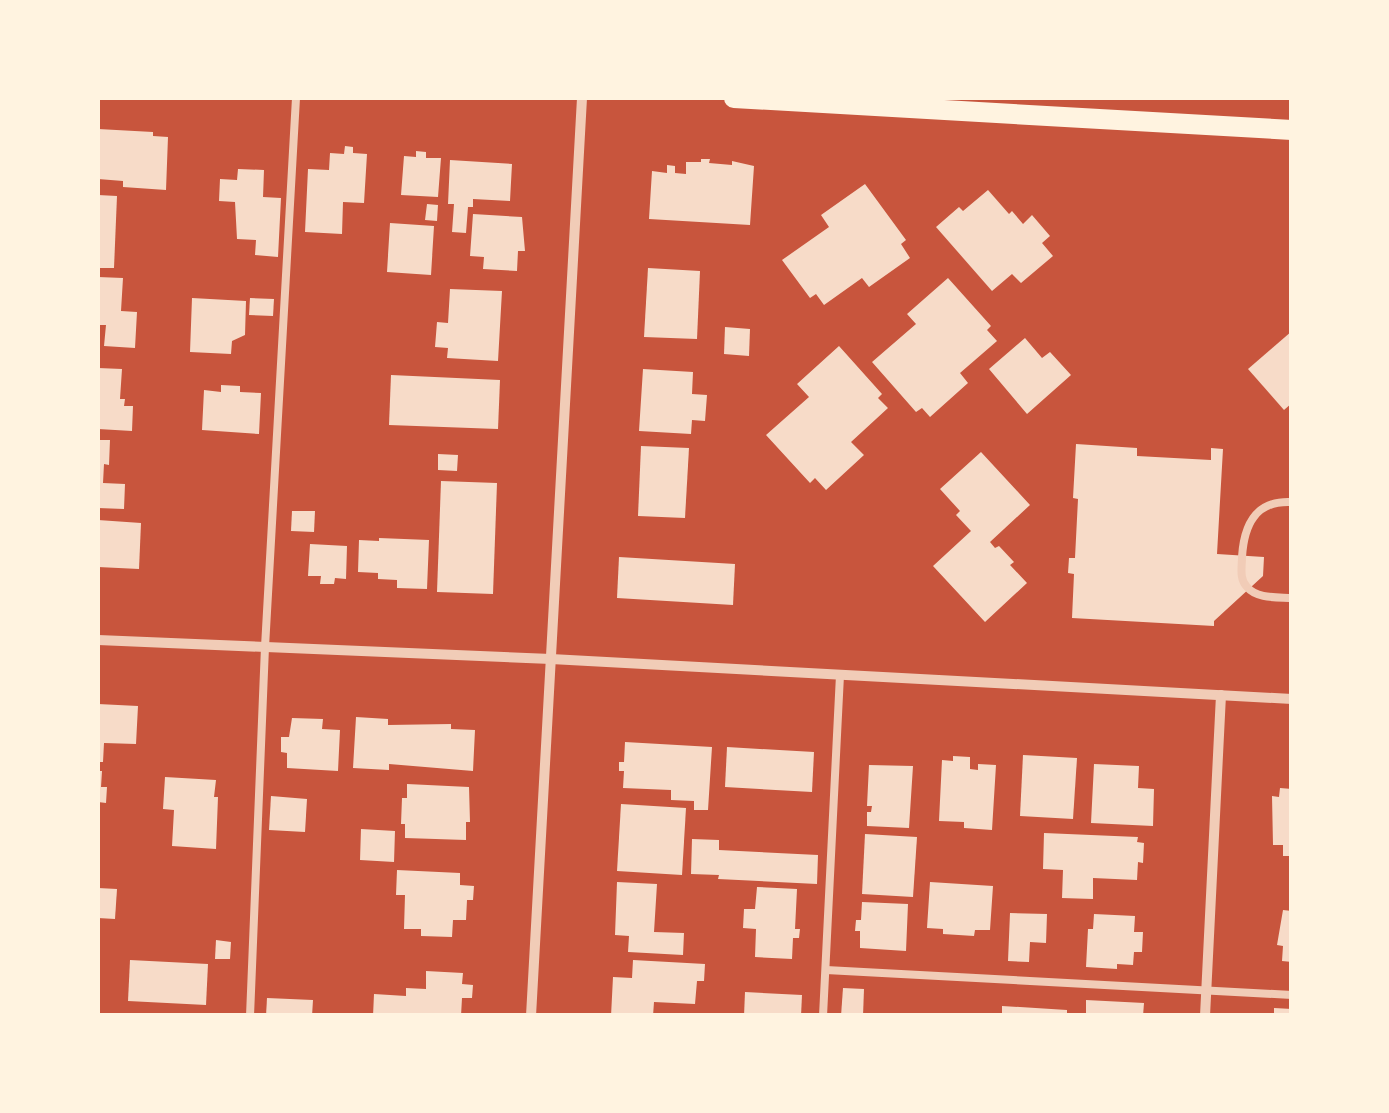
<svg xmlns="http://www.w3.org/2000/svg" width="1389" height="1113" viewBox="0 0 1389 1113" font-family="Signika,sans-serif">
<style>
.building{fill:#f7dbc8}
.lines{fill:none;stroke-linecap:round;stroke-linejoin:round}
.service{stroke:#f1ccb7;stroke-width:8}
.minor{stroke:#f1ccb7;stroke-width:10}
.secondary{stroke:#fff3e0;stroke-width:20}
</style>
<rect width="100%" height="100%" fill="#c8553d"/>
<g class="building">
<path d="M98 129 153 132V136L168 137 166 190 123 187V181L98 179Z"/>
<path d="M345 146 353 147V153L367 154 364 203 343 202 342 234 305 232 308 169 329 170 330 153 344 154Z"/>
<path d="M416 151 426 152V158H441L438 197 401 195 404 156 416 157Z"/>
<path d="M701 159H710L709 163 732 165V161L754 166 750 225 649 219 652 171 667 173V165L675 166V173L686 174V162H701Z"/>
<path d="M450 160 512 164 510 201 473 199V207H468L466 233 452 232 454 204H448Z"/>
<path d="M238 169 264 170 263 197 281 198 278 257 255 255 256 240 237 239 235 202 219 201 220 179 237 180Z"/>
<path d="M865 184 906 240 901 244 910 258 869 287 862 278 824 305 816 294 810 298 782 260 829 227 821 215Z"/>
<path d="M988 190 1009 214 1012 211 1023 224 1032 215 1050 236 1042 243 1053 256 1021 283 1012 274 992 291 936 227 959 207 963 211Z"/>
<path d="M98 195 117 196 114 268H98Z"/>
<path d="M427 204 438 205 437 221 425 220Z"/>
<path d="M473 214 522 217 525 251H518L517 271 483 269 484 257 470 256Z"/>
<path d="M390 223 434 226 431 275 387 272Z"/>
<path d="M648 268 700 271 697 339 644 337Z"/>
<path d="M98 277 123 278 121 311 137 312 135 348 104 346 106 325H98Z"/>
<path d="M948 278 991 326 987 330 997 341 960 373 968 383 930 417 922 408 916 412 872 362 916 324 907 314Z"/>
<path d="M450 289 502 291 498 361 447 358 448 348 435 347 437 322 448 323Z"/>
<path d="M192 298 246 301 245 335 232 341 231 354 190 352Z"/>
<path d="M250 298 274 299 273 316 249 315Z"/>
<path d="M725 327 750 329 749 356 724 354Z"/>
<path d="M1292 331V403L1284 410 1248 369Z"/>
<path d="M1025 338 1042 358 1050 352 1071 375 1027 414 989 369Z"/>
<path d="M839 346 882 394 878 398 888 408 851 442 864 455 826 490 815 478 810 483 766 435 809 397 797 384Z"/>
<path d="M98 368 122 369 120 399H125L124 406H133L132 431 98 429Z"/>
<path d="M643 369 693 372 692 394 707 395 705 421 692 420 691 434 639 431Z"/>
<path d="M391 375 500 380 498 429 389 425Z"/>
<path d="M221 385 240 386V392L261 393 259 434 202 430 204 390 221 392Z"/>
<path d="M98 440H110L109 465 104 464 103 483 125 484 124 509 98 508Z"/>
<path d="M1076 444 1137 448V456L1211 460V448L1223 449 1217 554 1264 557 1263 576 1214 621V626L1072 618 1074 574 1068 573 1069 558H1075L1078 499 1073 498Z"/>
<path d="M641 446 689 448 685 518 638 516Z"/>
<path d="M981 452 1030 505 990 542 995 548 999 546 1014 562 1010 565 1027 583 985 622 933 566 971 531 956 515 960 511 940 489Z"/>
<path d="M438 454 458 455 457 471 438 470Z"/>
<path d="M441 481 497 483 493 594 437 592Z"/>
<path d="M292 511H315L314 532 291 531Z"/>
<path d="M98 520 141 523 139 569 98 567Z"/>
<path d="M379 538 429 540 427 589 397 588V580L378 579V573L358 572 359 540 379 541Z"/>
<path d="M310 544 347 546 346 579 335 578 334 584H320L321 576H308Z"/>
<path d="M619 557 735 564 733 605 617 598Z"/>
<path d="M98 704 138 706 136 744 104 743 103 762H98Z"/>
<path d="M356 717 388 719V725L451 724V729L475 730 473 771 389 764V770L353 768Z"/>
<path d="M292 718 323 719 322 729 340 730 338 771 287 768V753L281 752V737H289Z"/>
<path d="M625 742 712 747 708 810H694V801L671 800V790L623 788 624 771H619V762H624Z"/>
<path d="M727 747 814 752 812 792 725 787Z"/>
<path d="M1023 755 1077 758 1073 819 1020 816Z"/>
<path d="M953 756 970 757V769L978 770V764L996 765 992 830 964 828V822L939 821 942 760 953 761Z"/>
<path d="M1094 764 1139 766 1138 788 1154 789 1153 826 1091 823Z"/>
<path d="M869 765 913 766 909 828 867 826V812H871L872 806H867Z"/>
<path d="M98 771H102L101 787H107L106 803 98 802Z"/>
<path d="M165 777 216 780 214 797H218L216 849 172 846 174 810 163 809Z"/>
<path d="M407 784 469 787 470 822H466V840L405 838V824H401L402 798H407Z"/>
<path d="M1280 788 1292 789V856H1283V845H1273L1272 796 1279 797Z"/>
<path d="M271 796 307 799 305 832 269 830Z"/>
<path d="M621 804 686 808 682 875 617 871Z"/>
<path d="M361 829 395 831 394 862 360 860Z"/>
<path d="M1044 833 1138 837 1137 842 1144 843 1143 863 1138 862 1137 880 1093 878V899L1062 898 1063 870 1043 869Z"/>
<path d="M865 834 917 837 913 897 862 894Z"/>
<path d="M692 839 719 840V850L818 855 817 884 718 879 719 875 691 874Z"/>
<path d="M397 870 460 873V885L474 886 473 900H467L466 920H453L452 937 421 936V929H404L405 895H396Z"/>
<path d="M617 882 657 884 654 932 684 933 683 955 628 952 629 936 615 935Z"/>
<path d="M930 882 993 886 990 930H975L974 936 943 934V929L927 928Z"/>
<path d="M757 887 797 889 795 929H800L799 938H793L792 959 755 957 756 929 743 928 744 909H755Z"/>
<path d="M98 888 117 889 115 919 98 918Z"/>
<path d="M862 902 908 904 906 951 860 948V931H855L856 920H861Z"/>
<path d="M1283 910 1292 911V962L1282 961 1283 946 1277 945Z"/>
<path d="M1010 913 1047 914 1046 943 1030 942 1029 962 1008 961Z"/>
<path d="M1094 914 1135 916 1134 932H1143L1142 952H1134L1133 965 1117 964V969L1086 967 1088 929H1093Z"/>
<path d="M216 940 231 942 230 959H215Z"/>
<path d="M130 960 208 964 206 1005 128 1001Z"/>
<path d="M633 960 705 964 704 981H697L695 1004 654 1002 653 1016H611L613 977 632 978Z"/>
<path d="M426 971 463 973 462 984 473 985 472 998H462L461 1016H373L374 994 406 996V988L426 989Z"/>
<path d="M843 988 864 989 863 1016H841Z"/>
<path d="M745 992 802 995 801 1016H744Z"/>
<path d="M267 998 313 1000 312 1016H266Z"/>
<path d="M1086 1000 1144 1003 1143 1016H1086Z"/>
<path d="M1002 1006 1067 1010V1016H1002Z"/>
<path d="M1274 1008 1292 1009V1016H1274Z"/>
</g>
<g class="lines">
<g class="service">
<path d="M1292 502C1255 500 1244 525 1242 557 1242 567 1239 579 1247 587 1257 599 1277 597 1292 598"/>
<path d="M826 970 1292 995"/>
<path d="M250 1016 265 647 296 98"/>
<path d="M823 1016 840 675"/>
</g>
<g class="minor">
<path d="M98 640 551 659 1292 699"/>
<path d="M531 1016 582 98"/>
<path d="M1205 1016 1221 695"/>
</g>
<path class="secondary" d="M734 98 1292 130"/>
</g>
<rect width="1389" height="1113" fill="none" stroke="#fff3e0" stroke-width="200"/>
</svg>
